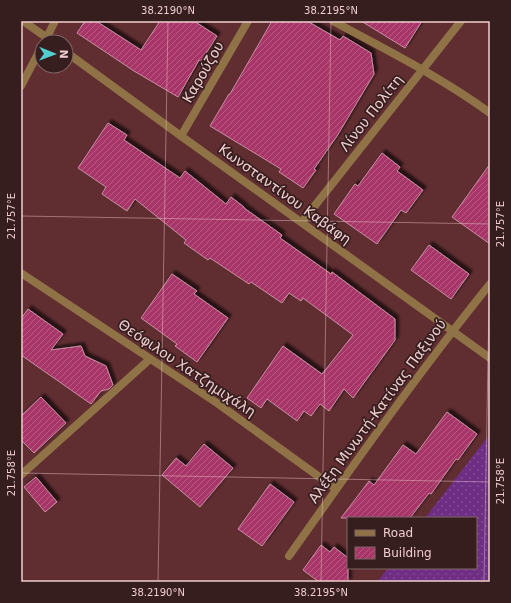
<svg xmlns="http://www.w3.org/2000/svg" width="511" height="603" viewBox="0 0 511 603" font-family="'DejaVu Sans',sans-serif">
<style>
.grass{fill:url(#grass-dots)}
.building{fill:url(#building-hatch);stroke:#c88ea2;filter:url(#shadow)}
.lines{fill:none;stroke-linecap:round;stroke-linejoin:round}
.lane{stroke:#8f7246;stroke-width:8}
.street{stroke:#8f7246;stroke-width:8}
.ticks{fill:none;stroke:#efcdce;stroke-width:1;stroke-opacity:0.45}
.labels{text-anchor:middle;stroke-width:3.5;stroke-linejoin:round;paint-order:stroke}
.street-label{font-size:14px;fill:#efcdce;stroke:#361e1f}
.neatline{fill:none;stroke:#efcdce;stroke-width:1.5}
.ticks-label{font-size:10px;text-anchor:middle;fill:#efcdce}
</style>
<defs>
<pattern id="grass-dots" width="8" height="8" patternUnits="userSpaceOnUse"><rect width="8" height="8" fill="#6e2e84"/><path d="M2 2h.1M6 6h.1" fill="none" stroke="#834b94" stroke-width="1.8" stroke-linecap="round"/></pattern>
<pattern id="building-hatch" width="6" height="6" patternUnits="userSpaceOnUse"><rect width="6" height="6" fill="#a73568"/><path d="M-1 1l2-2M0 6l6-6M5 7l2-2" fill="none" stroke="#b85a83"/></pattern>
<filter id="shadow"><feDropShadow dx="3.5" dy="-3.5" stdDeviation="1" flood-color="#0009"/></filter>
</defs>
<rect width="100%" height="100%" fill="#602d31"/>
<path class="grass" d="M490 434V582L486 580 478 582H377L388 568H476V518H425Z"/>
<g class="building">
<path d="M85 21H96L141 50 160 21H194L217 36 201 61 199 60 178 97 134 71 77 33Z"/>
<path d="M272 21H307L340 40 343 36 371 53 374 74 337 136 314 169 316 170 303 188 279 172 281 169 210 126 229 94H230Z"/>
<path d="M361 21H422L405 48Z"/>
<path d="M108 123 127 135 124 140 180 178 185 171 226 204 231 197 244 207V208L282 235 280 238 331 274 332 272 395 319V340L353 398 344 389 329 411 320 404 311 416 304 411 297 421 267 399 261 408 247 398 283 346 322 374 353 335 303 298 301 301 289 293 282 303 251 282 249 284 210 258 208 260 184 243 186 240 135 199 127 211 102 194 106 187 78 168Z"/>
<path d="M382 153 400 167 397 171 423 190 406 213 401 210 377 244 334 214 355 184 358 186Z"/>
<path d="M490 164V244L452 217Z"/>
<path d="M429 245 469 274 451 299 411 270Z"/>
<path d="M172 274 197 291 194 294 228 318 197 362 175 346 177 344 141 318Z"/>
<path d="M28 309 63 334 51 350 81 346 85 356 106 366 113 385 109 389 101 391 91 404 21 355V319Z"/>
<path d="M41 397 66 423 34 453 21 440V416Z"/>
<path d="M447 412 477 434 458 460 456 459 431 494 429 493 410 518H341L369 481 374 485 403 445 416 454Z"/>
<path d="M204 444 233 468 200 507 162 475 176 458 186 466Z"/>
<path d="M36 477 57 502 45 512 24 487Z"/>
<path d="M270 484 294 502 262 546 238 529Z"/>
<path d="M321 545 330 552 334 547 348 558V582H319L303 570Z"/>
</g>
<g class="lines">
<path class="lane" d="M333 21C386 50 441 77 490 113"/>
<g class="street">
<path d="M23 21 53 42"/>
<path d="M45 41 55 21"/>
<path d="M66 52 181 136 490 358"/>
<path d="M21 86 42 46"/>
<path d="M181 136 248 21"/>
<path d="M302 222 461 21"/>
<path d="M21 273 217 403 336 489"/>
<path d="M21 475 150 359"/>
<path d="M289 556C354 464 419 372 490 284"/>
</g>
</g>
<path class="ticks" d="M21 216 490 224M21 473 490 482M158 582 168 21M321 582 331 21M484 582 490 246"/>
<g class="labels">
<g class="street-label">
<text transform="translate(203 72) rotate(-60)" y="5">Καρούζου</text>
<text transform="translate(371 113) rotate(-52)" y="5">Λίνου Πολίτη</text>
<text transform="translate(285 194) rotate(36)" y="5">Κωνσταντίνου Καβάφη</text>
<text transform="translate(187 368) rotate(34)" y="5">Θεόφιλου Χατζημιχάλη</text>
<text transform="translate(377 411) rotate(-54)" y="5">Αλέξη Μινωτή-Κατίνας Παξινού</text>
</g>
</g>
<rect width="511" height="603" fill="none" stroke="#361e1f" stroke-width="44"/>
<rect x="347" y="517" width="130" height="52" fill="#361e1f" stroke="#806465"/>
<rect x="355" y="530" width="20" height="6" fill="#8f7246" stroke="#806465"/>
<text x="383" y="537" font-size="12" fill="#efcdce">Road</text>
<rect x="355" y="547" width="20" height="12" fill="url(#building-hatch)" stroke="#806465"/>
<text x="383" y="557" font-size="12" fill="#efcdce">Building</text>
<g transform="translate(54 54) rotate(91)"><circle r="19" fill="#361e1f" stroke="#806465"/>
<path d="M0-3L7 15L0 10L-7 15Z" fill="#52cdcf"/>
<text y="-6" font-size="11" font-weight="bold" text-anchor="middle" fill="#efcdce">N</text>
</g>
<rect x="22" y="22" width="467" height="559" class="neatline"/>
<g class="ticks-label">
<text x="168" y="14">38.2190°N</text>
<text x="331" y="14">38.2195°N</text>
<text transform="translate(11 216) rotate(-90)" y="4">21.757°E</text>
<text transform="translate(500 224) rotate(-90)" y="4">21.757°E</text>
<text transform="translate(11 473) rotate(-90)" y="4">21.758°E</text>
<text transform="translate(500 481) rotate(-90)" y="4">21.758°E</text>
<text x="158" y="596">38.2190°N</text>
<text x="321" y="596">38.2195°N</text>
</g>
</svg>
